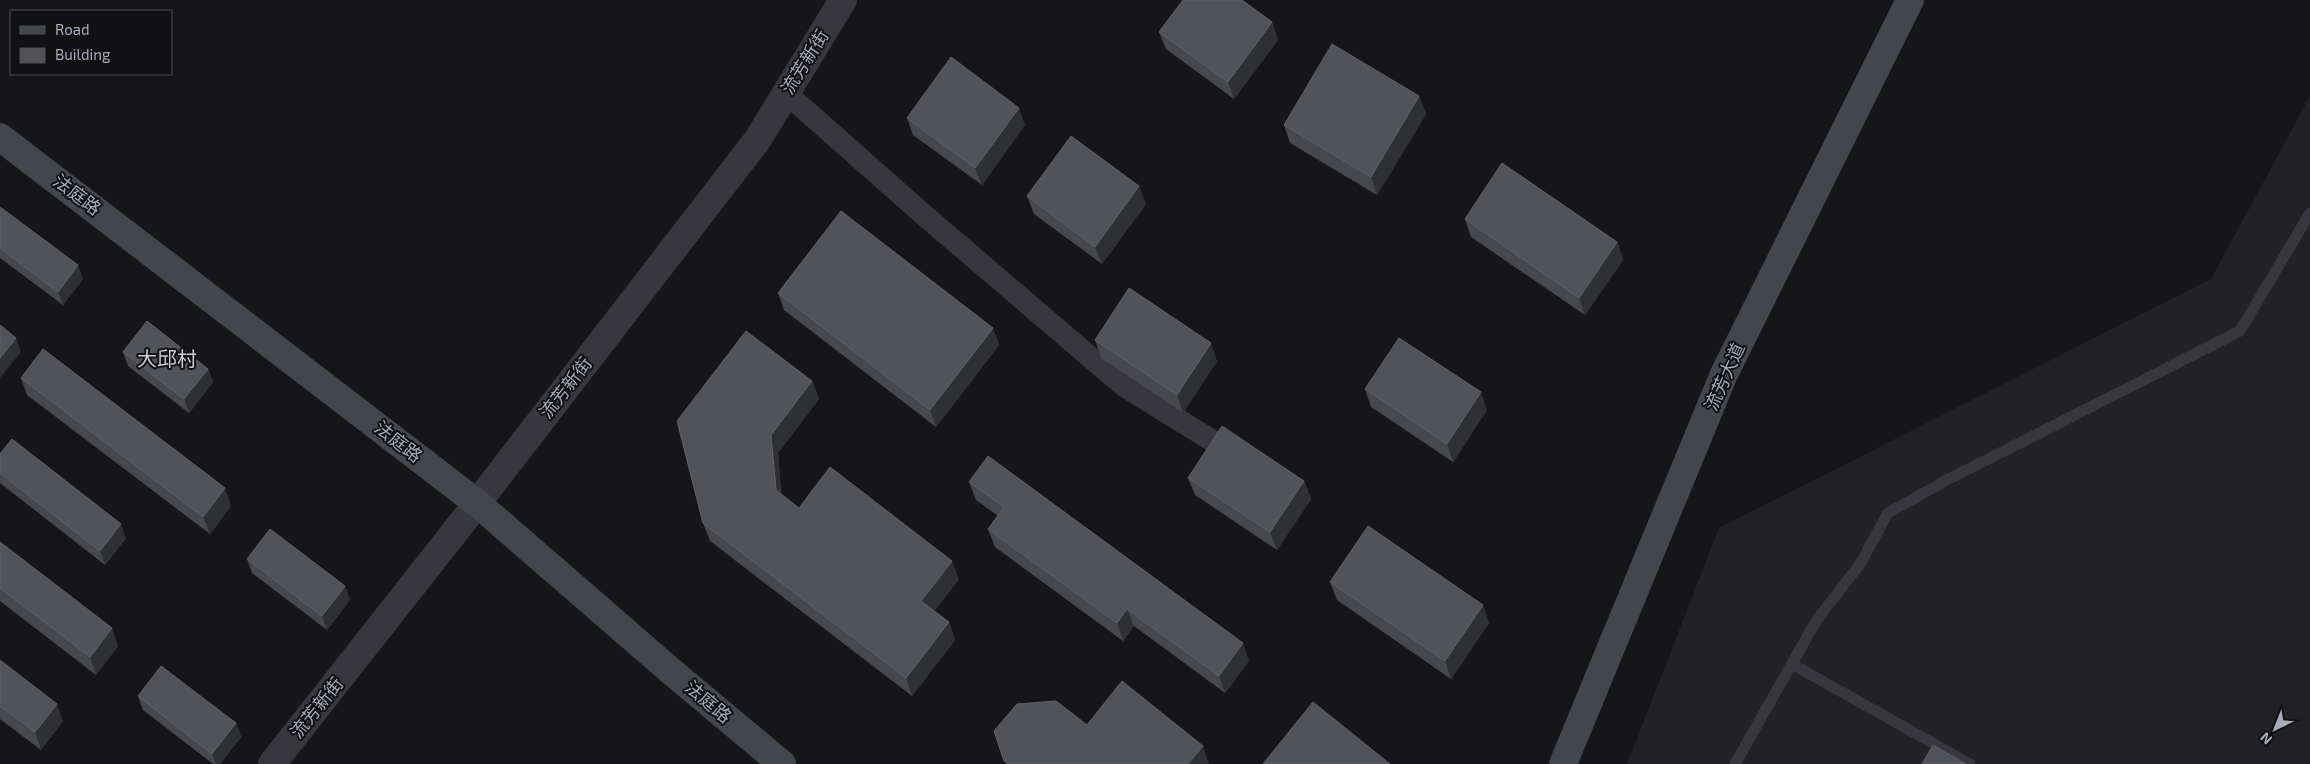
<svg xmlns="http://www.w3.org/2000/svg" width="2310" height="764" viewBox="0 0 2310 764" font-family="'Exo 2','Noto Sans SC',sans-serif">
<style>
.built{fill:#222225}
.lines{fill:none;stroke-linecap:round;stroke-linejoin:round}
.service{stroke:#37373d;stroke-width:11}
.minor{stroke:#37373d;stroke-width:22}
.tertiary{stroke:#37373d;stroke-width:28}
.secondary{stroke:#44464d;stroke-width:28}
.wall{fill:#47484d}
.shaded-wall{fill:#2f3033}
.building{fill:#525359;stroke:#5f6168}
.labels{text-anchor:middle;stroke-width:4;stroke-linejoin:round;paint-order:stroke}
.street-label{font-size:18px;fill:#a7acb9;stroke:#111113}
.quarter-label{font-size:20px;fill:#c8cbd5;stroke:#111113}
</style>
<rect width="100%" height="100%" fill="#161618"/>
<path class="built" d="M2310 96V764H1627L1719 528 2211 279Z"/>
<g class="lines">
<g class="service">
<path d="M1792 664 1970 764"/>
<path d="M1735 764 1816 621 1860 564 1888 513 1947 480 2240 331 2310 213"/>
</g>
<path class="minor" d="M786 93 924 215 1124 386 1237 456"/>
<path class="tertiary" d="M272 764 468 515 758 139 843 0"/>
<g class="secondary">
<path d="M0 137 477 503 672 672 782 764"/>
<path d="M1563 764 1724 374 1910 0"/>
</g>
</g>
<g class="wall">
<path d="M1272 22 1278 40 1234 99 1166 49 1159 32Z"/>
<path d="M1419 96 1426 114 1377 195 1290 143 1284 125Z"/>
<path d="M907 118 1025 125 982 185 913 135Z"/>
<path d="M1027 196 1146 204 1102 264 1034 214Z"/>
<path d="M0 207 83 279 63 305 0 258Z"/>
<path d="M1465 219 1617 242 1623 260 1585 315 1471 237Z"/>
<path d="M778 293 993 328 999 345 936 427 784 310Z"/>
<path d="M1095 340 1217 361 1183 413 1101 358Z"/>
<path d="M123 352 208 369 213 382 189 413 128 366Z"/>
<path d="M21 378 225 488 231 506 210 534 27 395Z"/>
<path d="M812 381 819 399 778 453 781 494 799 508 959 579 934 611 949 622 955 640 912 696 710 541 703 523Z"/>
<path d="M1365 389 1487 410 1453 462 1371 407Z"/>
<path d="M0 473 126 538 105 565 0 483Z"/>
<path d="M1188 478 1304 481 1311 499 1277 550 1195 495Z"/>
<path d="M969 482 1249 661 1225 693 1134 626 1123 641 995 547 988 529 998 516 976 500Z"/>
<path d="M0 542 118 646 96 675 0 601Z"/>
<path d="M247 559 350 600 327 630 252 573Z"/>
<path d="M1330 582 1489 623 1451 679 1337 600Z"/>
<path d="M0 660 63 721 41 750 0 719Z"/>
<path d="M138 696 236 723 241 737 220 764H213L143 710Z"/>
</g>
<g class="shaded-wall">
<path d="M1272 22 1278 40 1234 99 1228 82Z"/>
<path d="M1419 96 1426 114 1377 195 1371 177Z"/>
<path d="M1019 108 1025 125 982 185 975 168Z"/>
<path d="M1139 186 1146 204 1102 264 1095 247Z"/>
<path d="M1617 242 1623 260 1585 315 1579 298Z"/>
<path d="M78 265 83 279 63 305 58 292Z"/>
<path d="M993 328 999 345 936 427 930 410Z"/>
<path d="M16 338 21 352 0 378V358Z"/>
<path d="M1211 343 1217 361 1183 413 1177 395Z"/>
<path d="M208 369 213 382 189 413 184 399Z"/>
<path d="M812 381 819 399 778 453 783 508 776 490 771 435Z"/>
<path d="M1481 392 1487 410 1453 462 1447 444Z"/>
<path d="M1304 481 1311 499 1277 550 1270 532Z"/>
<path d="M225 488 231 506 210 534 203 517Z"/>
<path d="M121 524 126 538 105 565 100 551Z"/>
<path d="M952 561 959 579 928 619 921 601Z"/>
<path d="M345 586 350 600 327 630 322 616Z"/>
<path d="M1483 605 1489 623 1451 679 1445 661Z"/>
<path d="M1127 609 1134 626 1123 641 1117 623Z"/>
<path d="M949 622 955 640 912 696 906 678Z"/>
<path d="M112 628 118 646 96 675 90 657Z"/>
<path d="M1243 643 1249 661 1225 693 1219 676Z"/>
<path d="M57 704 63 721 41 750 35 732Z"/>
<path d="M236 723 241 737 220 764H216L212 754Z"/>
<path d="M1203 746 1209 764H1188Z"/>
</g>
<g class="building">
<path d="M1183 0H1242L1272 22 1228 82 1159 32Z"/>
<path d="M1332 44 1419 96 1371 177 1284 125Z"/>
<path d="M951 57 1019 108 975 168 907 118Z"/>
<path d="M1071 136 1139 186 1095 247 1027 196Z"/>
<path d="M1502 163 1617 242 1579 298 1465 219Z"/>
<path d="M0 207 78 265 58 292 0 248Z"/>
<path d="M841 211 993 328 930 410 778 293Z"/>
<path d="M1129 288 1211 343 1177 395 1095 340Z"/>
<path d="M147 321 208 369 184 399 123 352Z"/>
<path d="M0 325 16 338 0 358Z"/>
<path d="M746 331 812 381 771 435 776 490 799 508 830 467 952 561 921 601 949 622 906 678 703 523 677 421Z"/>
<path d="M1399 338 1481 392 1447 444 1365 389Z"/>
<path d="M43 349 225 488 203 517 21 378Z"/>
<path d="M1222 426 1304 481 1270 532 1188 478Z"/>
<path d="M12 439 121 524 100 551 0 473V454Z"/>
<path d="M988 456 1243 643 1219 676 1127 609 1117 623 988 529 1004 507 969 482Z"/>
<path d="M1368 526 1483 605 1445 661 1330 582Z"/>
<path d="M270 529 345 586 322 616 247 559Z"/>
<path d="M0 542 112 628 90 657 0 588Z"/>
<path d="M0 660 57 704 35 732 0 706Z"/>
<path d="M161 666 236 723 212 754 138 696Z"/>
<path d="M1122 681 1203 746 1188 764H1008L1004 761 994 731 1017 704 1056 701 1087 725Z"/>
<path d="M1313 702 1390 764H1263Z"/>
<path d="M1933 745 1966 764H1922Z"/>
</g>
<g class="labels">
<g class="street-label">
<text transform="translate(805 62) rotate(-58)" y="6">流芳新街</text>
<text transform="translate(77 195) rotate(37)" y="6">法庭路</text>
<text transform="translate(1725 377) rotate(-66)" y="6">流芳大道</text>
<text transform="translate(566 388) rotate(-52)" y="6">流芳新街</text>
<text transform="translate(398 442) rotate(38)" y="6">法庭路</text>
<text transform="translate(708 702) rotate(40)" y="6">法庭路</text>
<text transform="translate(317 708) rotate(-51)" y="6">流芳新街</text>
</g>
<g class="quarter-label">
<text x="167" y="366">大邱村</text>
</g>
</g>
<rect x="10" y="10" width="162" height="65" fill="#111113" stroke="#4d4f55"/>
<rect x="20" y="26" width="25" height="8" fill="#44464d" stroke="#4d4f55"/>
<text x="55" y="35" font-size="15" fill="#a7acb9">Road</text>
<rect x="20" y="48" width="25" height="15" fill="#525359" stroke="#4d4f55"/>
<text x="55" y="60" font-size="15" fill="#a7acb9">Building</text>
<g transform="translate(2275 729) rotate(223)" stroke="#111113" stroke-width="4" paint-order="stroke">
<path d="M0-4L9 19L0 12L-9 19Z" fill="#a7acb9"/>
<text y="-8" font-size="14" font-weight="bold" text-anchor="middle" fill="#a7acb9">N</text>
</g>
</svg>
